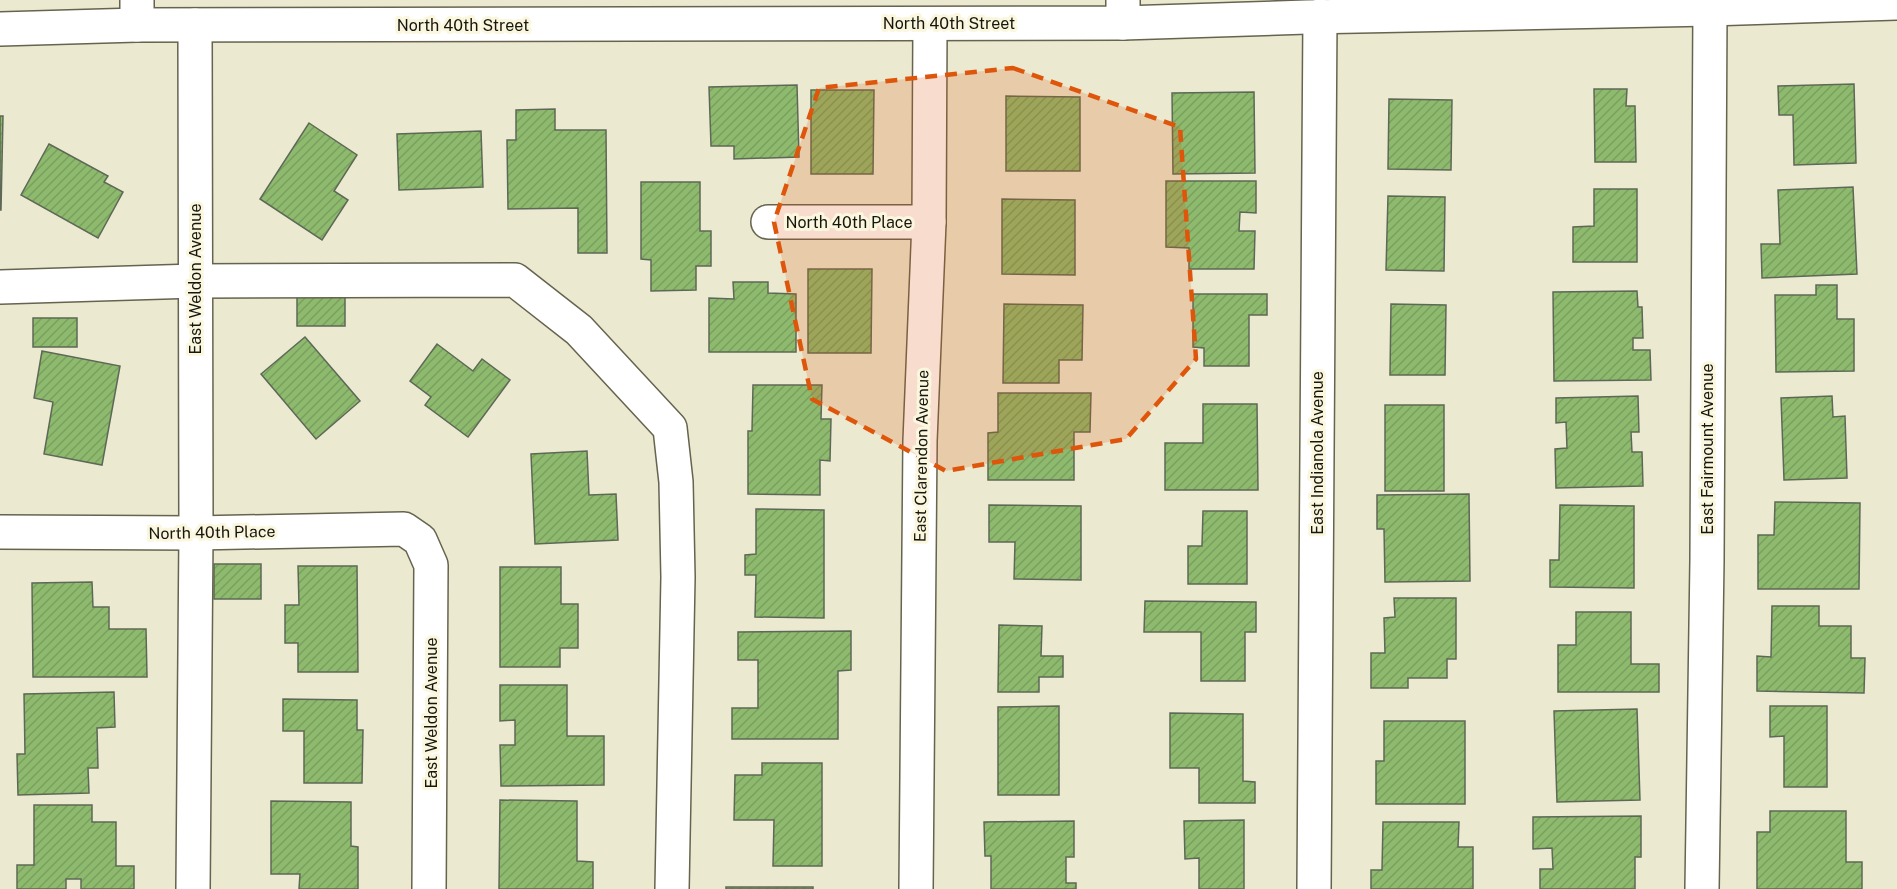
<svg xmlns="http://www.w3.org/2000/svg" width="1897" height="889" viewBox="0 0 1897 889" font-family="'Public Sans',sans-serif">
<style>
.building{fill:url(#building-hatch);stroke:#5d6956;stroke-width:1.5}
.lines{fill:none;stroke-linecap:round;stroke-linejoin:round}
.minor-casing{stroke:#66634e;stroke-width:36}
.major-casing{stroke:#66634e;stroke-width:36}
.minor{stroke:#fff;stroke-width:33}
.major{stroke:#fff;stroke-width:33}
.marked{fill:#de560c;fill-opacity:0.2;stroke:#de560c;stroke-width:4.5;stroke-dasharray:12 8;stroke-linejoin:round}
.labels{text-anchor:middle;stroke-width:6;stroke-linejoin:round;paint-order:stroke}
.street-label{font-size:16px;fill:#17160e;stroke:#faf7de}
</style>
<defs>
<pattern id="building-hatch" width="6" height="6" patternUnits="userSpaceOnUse" patternTransform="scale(1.5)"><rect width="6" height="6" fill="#8eba6e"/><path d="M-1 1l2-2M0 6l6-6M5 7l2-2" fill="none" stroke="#7a9f5e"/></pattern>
</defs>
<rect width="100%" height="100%" fill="#ece9d1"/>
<g class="building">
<path d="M1854 84 1856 163 1794 165 1793 115H1779L1778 86Z"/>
<path d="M797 85 799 157 734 159V146H711L709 87Z"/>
<path d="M1594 89H1627L1626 106H1635L1636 162H1595Z"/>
<path d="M811 90H874L873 174H811Z"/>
<path d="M1254 92 1255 173 1173 174 1172 93Z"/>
<path d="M1006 96 1080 97V171H1006Z"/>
<path d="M1389 99 1452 100 1451 170 1388 169Z"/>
<path d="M555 109V130H606L607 253H578V208L508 209 507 140H516V110Z"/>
<path d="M0 116H3L1 210H0Z"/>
<path d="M309 123 357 155 334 191 348 200 322 240 260 199Z"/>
<path d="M481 131 483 187 399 190 397 134Z"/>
<path d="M49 144 108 176 104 182 123 192 98 238 21 195Z"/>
<path d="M1166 181H1256V213L1240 212 1239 231H1255L1254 269H1189V248L1166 247Z"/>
<path d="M641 182H700V231H711V266H696V290L651 291V260L641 259Z"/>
<path d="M1853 187 1857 274 1762 278 1761 244H1780L1778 190Z"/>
<path d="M1594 189H1637V262H1573V227L1594 226Z"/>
<path d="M1388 196 1445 197 1444 271 1386 270Z"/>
<path d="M1002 199 1075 200V275L1002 274Z"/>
<path d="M808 269H872L871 353H808Z"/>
<path d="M733 282H768V293L796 294V352H709V298L734 299Z"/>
<path d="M1816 285H1837V319H1854V371L1776 372 1775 295H1816Z"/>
<path d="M1637 291 1638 307H1642L1643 338H1633V350H1650L1651 380 1554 381 1553 292Z"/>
<path d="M1193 294H1267V315H1249V366H1204V348L1193 347Z"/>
<rect x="297" y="297" width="48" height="29"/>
<path d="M1004 304 1083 305 1082 360H1059V383H1003Z"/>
<path d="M1391 304 1446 305 1445 375H1390Z"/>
<rect x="33" y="318" width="44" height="29"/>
<path d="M305 337 360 401 316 439 261 374Z"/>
<path d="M437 344 473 371 482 359 510 380 468 437 425 405 431 397 410 381Z"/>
<path d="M42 351 120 366 102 465 44 454 53 402 34 398Z"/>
<path d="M753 385H822L821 419H831L830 461 820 460V495L748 494V431H752Z"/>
<path d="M998 393H1091L1090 432H1074V480H988V433L998 432Z"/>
<path d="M1638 396 1639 432H1631L1632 452H1642L1643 486 1556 488 1555 449 1567 448 1566 422 1556 423V398Z"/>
<path d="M1832 396 1833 417 1845 416 1847 478 1784 480 1781 398Z"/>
<path d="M1203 404H1257L1258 490H1165V443H1203Z"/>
<rect x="1385" y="405" width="59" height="86"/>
<path d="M587 451 589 495 616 494 618 540 535 544 531 454Z"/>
<path d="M1469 494 1470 581 1385 582 1384 529H1377V495Z"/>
<path d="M1775 502 1860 503 1859 589H1758V535H1774Z"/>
<path d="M989 505 1081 506V580L1014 579 1015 542H989Z"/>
<path d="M1560 505 1634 506V588L1550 587V560H1559Z"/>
<path d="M756 509 824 510V618L755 617 756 575H745V555L756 554Z"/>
<path d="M1203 511H1247V584H1188V546H1202Z"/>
<rect x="214" y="564" width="47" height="35"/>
<path d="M298 566H357L358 672H298V643H285V605H299Z"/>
<path d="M500 567H561V604H578V648H560V667H500Z"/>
<path d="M92 582 93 607H109V629H146L147 677H33L32 583Z"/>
<path d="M1394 598H1456V659H1447V678H1408V688H1371V653H1385L1384 618 1395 617Z"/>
<path d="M1145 601 1256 602V632H1245V681H1201V632H1144Z"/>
<path d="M1772 606H1819V626H1851V658H1865L1864 693 1757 691V656L1771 657Z"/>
<path d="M1576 612H1631V664H1659V692H1558V645H1576Z"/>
<path d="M999 625 1042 626 1041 656H1063V677H1039V692H998Z"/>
<path d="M851 631V670L838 671V739H732V708H758V660H738V632Z"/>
<path d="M500 685H567V736H604V785L501 786 500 745H515V720L500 721Z"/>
<path d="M114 692 115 727 97 728 98 768H88L89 793 18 795 17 754H25L24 694Z"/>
<path d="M283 699 357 700V730H363L362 783H304V731H283Z"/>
<path d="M1059 706V795H998V707Z"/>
<path d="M1770 706H1827V787H1784V736L1770 737Z"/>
<path d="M1637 709 1640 800 1557 802 1554 711Z"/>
<path d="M1170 713 1243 714V781L1255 782V803H1199V768H1170Z"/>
<path d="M1384 721H1465V804H1376V761H1384Z"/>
<path d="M762 763H822V866H773L774 820H734L735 775H762Z"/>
<path d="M500 800 577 801V861L593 862V889H499Z"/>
<path d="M271 801 351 802V846L358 847V889H299L300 874H271Z"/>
<path d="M34 805H92V822H116V866H134V889H81V879H66V889H17V865H34Z"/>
<path d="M1770 811H1846V862H1862V889H1757V832H1770Z"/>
<path d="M1641 816V857H1635V889H1540V869H1553L1552 848 1533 849V817Z"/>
<path d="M1244 820V889H1199V858L1185 859 1184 821Z"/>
<path d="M1074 821V857H1066V883H1076V889H991V856H985L984 822Z"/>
<path d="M1383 822H1459L1458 847H1473V889H1371V870H1382Z"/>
<rect x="726" y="887" width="87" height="2"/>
</g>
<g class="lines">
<defs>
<g id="minor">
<path d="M137 0V25"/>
<path d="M1123 0V23"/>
<path d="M768 222H929"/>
<path d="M0 287 195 281 515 280 579 330 670 428 676 482 678 577 672 889"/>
<path d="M0 532 196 533 404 529 420 540 431 565 429 889"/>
<path d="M193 889 196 533 195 25"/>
<path d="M916 889 920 441 929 222 930 24"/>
<path d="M1314 889 1320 16"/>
<path d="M1702 889 1707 560 1710 9"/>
</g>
<path id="major" d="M0 29 137 25 1123 23 1307 17 1710 9 1897 3"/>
</defs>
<use href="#minor" class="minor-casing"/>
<use href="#major" class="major-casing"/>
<use href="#minor" class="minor"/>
<use href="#major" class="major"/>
</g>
<path class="marked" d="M1013 68 1180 127 1196 359 1126 439 946 471 812 399 774 222 819 88Z"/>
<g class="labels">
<g class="street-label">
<text x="949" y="29">North 40th Street</text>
<text x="463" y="31">North 40th Street</text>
<text x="849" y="228">North 40th Place</text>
<text transform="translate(195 279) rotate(-90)" y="6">East Weldon Avenue</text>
<text transform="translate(1707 449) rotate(-90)" y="6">East Fairmount Avenue</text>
<text transform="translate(1317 453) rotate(-90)" y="6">East Indianola Avenue</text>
<text transform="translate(921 456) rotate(-89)" y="6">East Clarendon Avenue</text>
<text transform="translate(212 532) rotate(-1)" y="6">North 40th Place</text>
<text transform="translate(431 713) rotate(-90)" y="6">East Weldon Avenue</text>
</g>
</g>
</svg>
